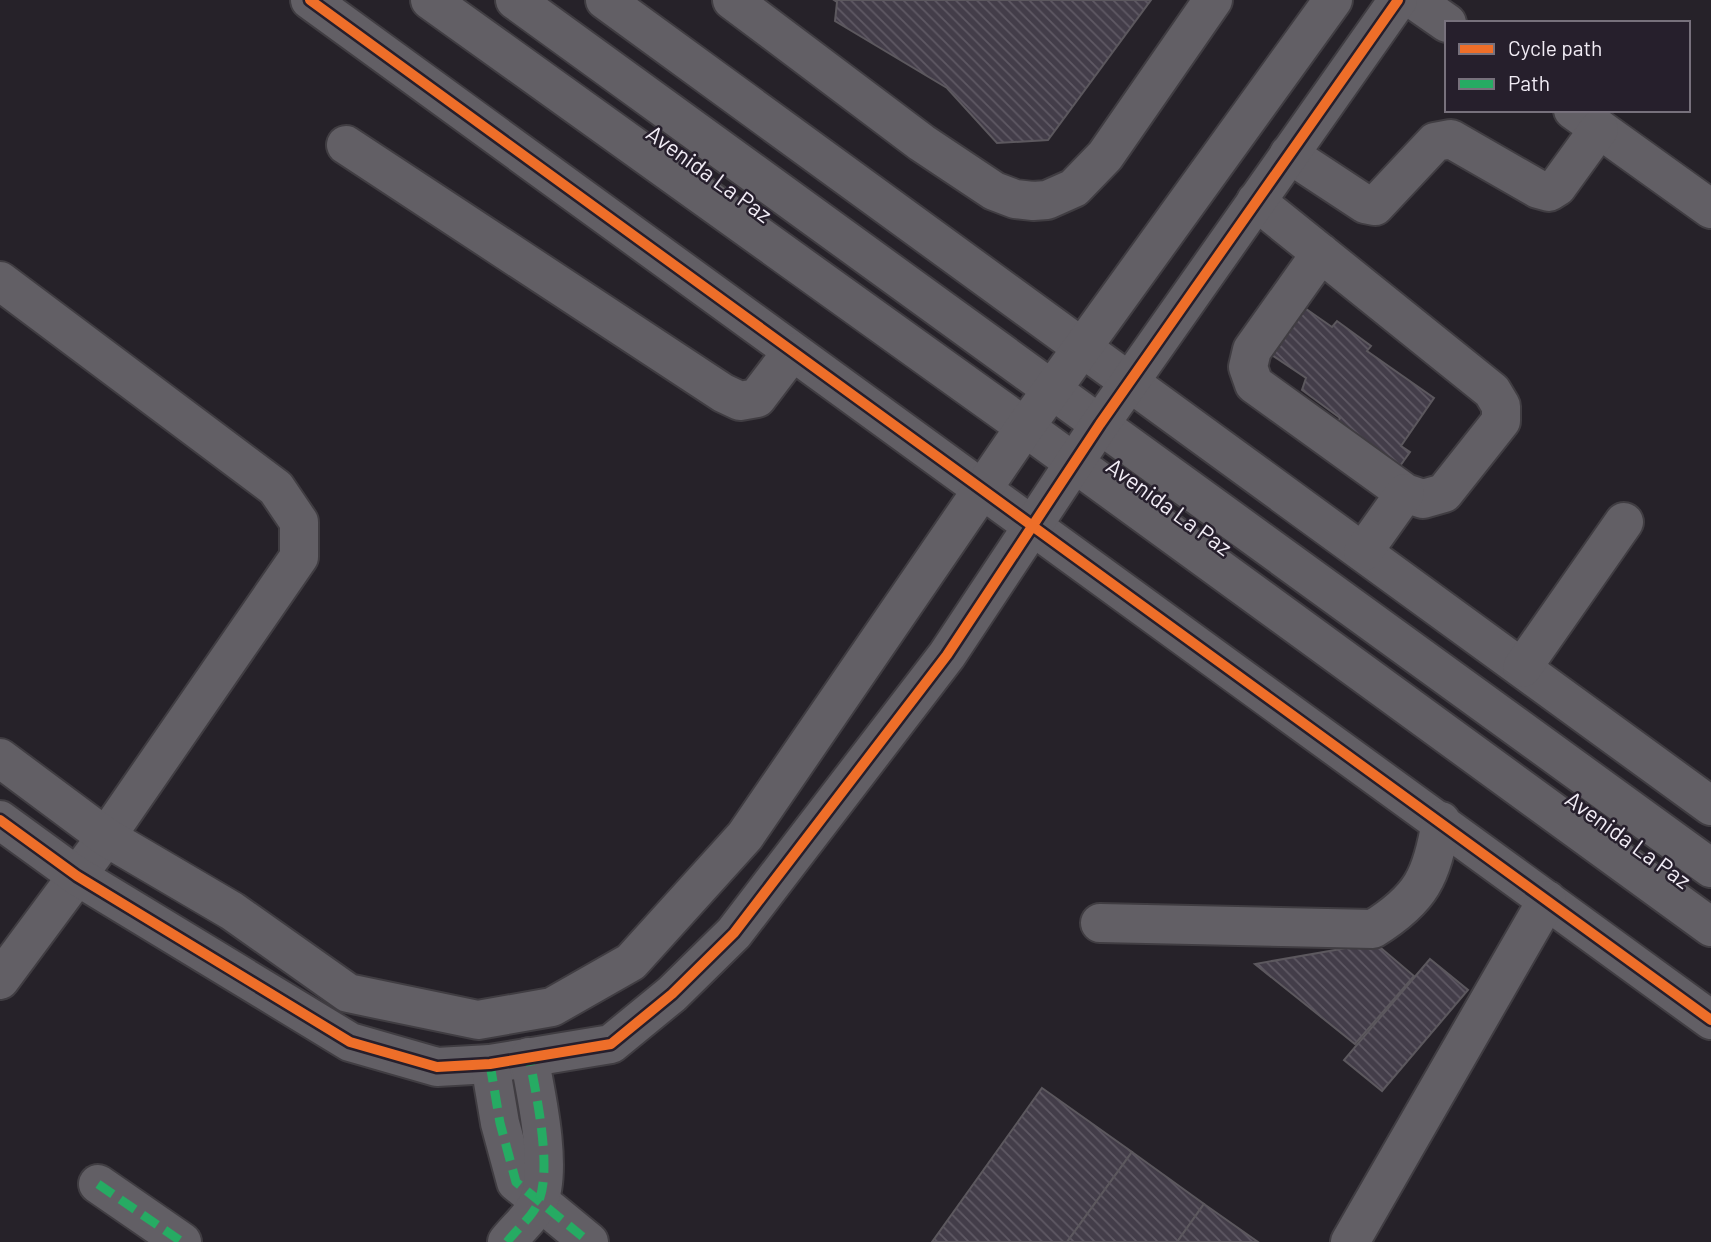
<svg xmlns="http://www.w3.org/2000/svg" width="1711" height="1242" viewBox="0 0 1711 1242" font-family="Barlow,sans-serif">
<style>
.building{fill:url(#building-back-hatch);stroke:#5c585e;stroke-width:2}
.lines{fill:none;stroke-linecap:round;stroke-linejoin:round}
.minor-casing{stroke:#403d42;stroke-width:42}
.minor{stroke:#625f65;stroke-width:38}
.quiet{stroke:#26ab63;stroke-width:9;stroke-dasharray:18 9;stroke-linecap:butt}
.cycleway-casing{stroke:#261f2c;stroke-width:15}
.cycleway{stroke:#ee6e29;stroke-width:10}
.labels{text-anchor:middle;stroke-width:5;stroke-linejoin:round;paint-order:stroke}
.street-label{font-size:23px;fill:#f1ecf5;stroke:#261f2c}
</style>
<defs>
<pattern id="building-back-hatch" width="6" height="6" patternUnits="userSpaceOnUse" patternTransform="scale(1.75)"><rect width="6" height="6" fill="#433d49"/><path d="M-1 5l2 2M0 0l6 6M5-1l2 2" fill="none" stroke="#5f5964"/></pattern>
</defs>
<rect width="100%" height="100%" fill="#262229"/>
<g class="building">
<path d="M834 0H1151L1048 140 997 143 947 88 835 21 837 2Z"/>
<path d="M1299 304 1332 327 1337 321 1371 346 1367 351 1434 398 1401 446 1410 452 1397 470 1335 426 1340 418 1302 390 1306 378 1266 351Z"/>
<path d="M1375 943 1414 976 1355 1044 1255 964Z"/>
<path d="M1430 959 1468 990 1382 1091 1344 1060Z"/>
<path d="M1042 1088 1132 1152 1067 1242H932Z"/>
<path d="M1132 1152 1204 1204 1177 1242H1067Z"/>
<path d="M1204 1204 1258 1242H1177Z"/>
</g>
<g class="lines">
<defs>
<g id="minor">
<path d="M310 0 1711 1020"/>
<path d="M430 0 1025 427 1711 927"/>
<path d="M515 0 1711 868"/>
<path d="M605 0 1711 806"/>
<path d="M732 0 922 143 994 191 1015 199 1033 201 1047 200 1074 188 1105 156 1213 0"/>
<path d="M1414 0 1447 23"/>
<path d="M1573 110 1711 209"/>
<path d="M346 145 723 393 740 401 757 398 792 352"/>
<path d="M1289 154 1365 204 1375 206 1435 142 1451 139 1538 189 1549 192 1557 187 1599 129"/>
<path d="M1256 201 1492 391 1501 406V421L1444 493 1423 499 1405 493 1254 384 1248 367 1252 350 1321 253"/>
<path d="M0 281 276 488 299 522V557L106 837 0 980"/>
<path d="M1363 552 1405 493"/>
<path d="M1522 668 1624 522"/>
<path d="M0 758 106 837 232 911 348 993 478 1020 552 1007 631 962 745 836 1025 427 1333 0"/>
<path d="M0 820 77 876 350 1042 437 1067 490 1064 611 1044 672 994 734 933 947 655 1100 424 1398 0"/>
<path d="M1100 923 1373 929C1421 899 1432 877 1441 821"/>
<path d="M490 1064 500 1123 516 1182 589 1242"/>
<path d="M98 1184 182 1242"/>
<path d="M507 1242C516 1230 532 1217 538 1203 553 1170 536 1093 529 1057"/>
<path d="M1350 1242 1547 900"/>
</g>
</defs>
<use href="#minor" class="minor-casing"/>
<use href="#minor" class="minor"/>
<g class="quiet">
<path d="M490 1064 500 1123 516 1182 589 1242"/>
<path d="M98 1184 182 1242"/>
<path d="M507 1242C516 1230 532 1217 538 1203 553 1170 536 1093 529 1057"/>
</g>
<defs>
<g id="cycleway">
<path d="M310 0 1711 1020"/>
<path d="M0 820 77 876 350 1042 437 1067 490 1064 611 1044 672 994 734 933 947 655 1100 424 1398 0"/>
</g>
</defs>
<use href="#cycleway" class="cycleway-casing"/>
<use href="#cycleway" class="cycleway"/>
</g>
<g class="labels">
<g class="street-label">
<text transform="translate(709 174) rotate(36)" y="8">Avenida La Paz</text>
<text transform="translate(1169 507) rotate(36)" y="8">Avenida La Paz</text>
<text transform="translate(1628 840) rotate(36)" y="8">Avenida La Paz</text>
</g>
</g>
<rect x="1445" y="21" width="245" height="91" fill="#261f2c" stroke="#77717c" stroke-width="2"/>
<rect x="1459" y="44" width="35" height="10" fill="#ee6e29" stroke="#77717c" stroke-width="2"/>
<text x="1508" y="56" font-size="21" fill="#f1ecf5">Cycle path</text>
<rect x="1459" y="79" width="35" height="10" fill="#26ab63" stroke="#77717c" stroke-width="2"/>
<text x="1508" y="91" font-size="21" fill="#f1ecf5">Path</text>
</svg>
